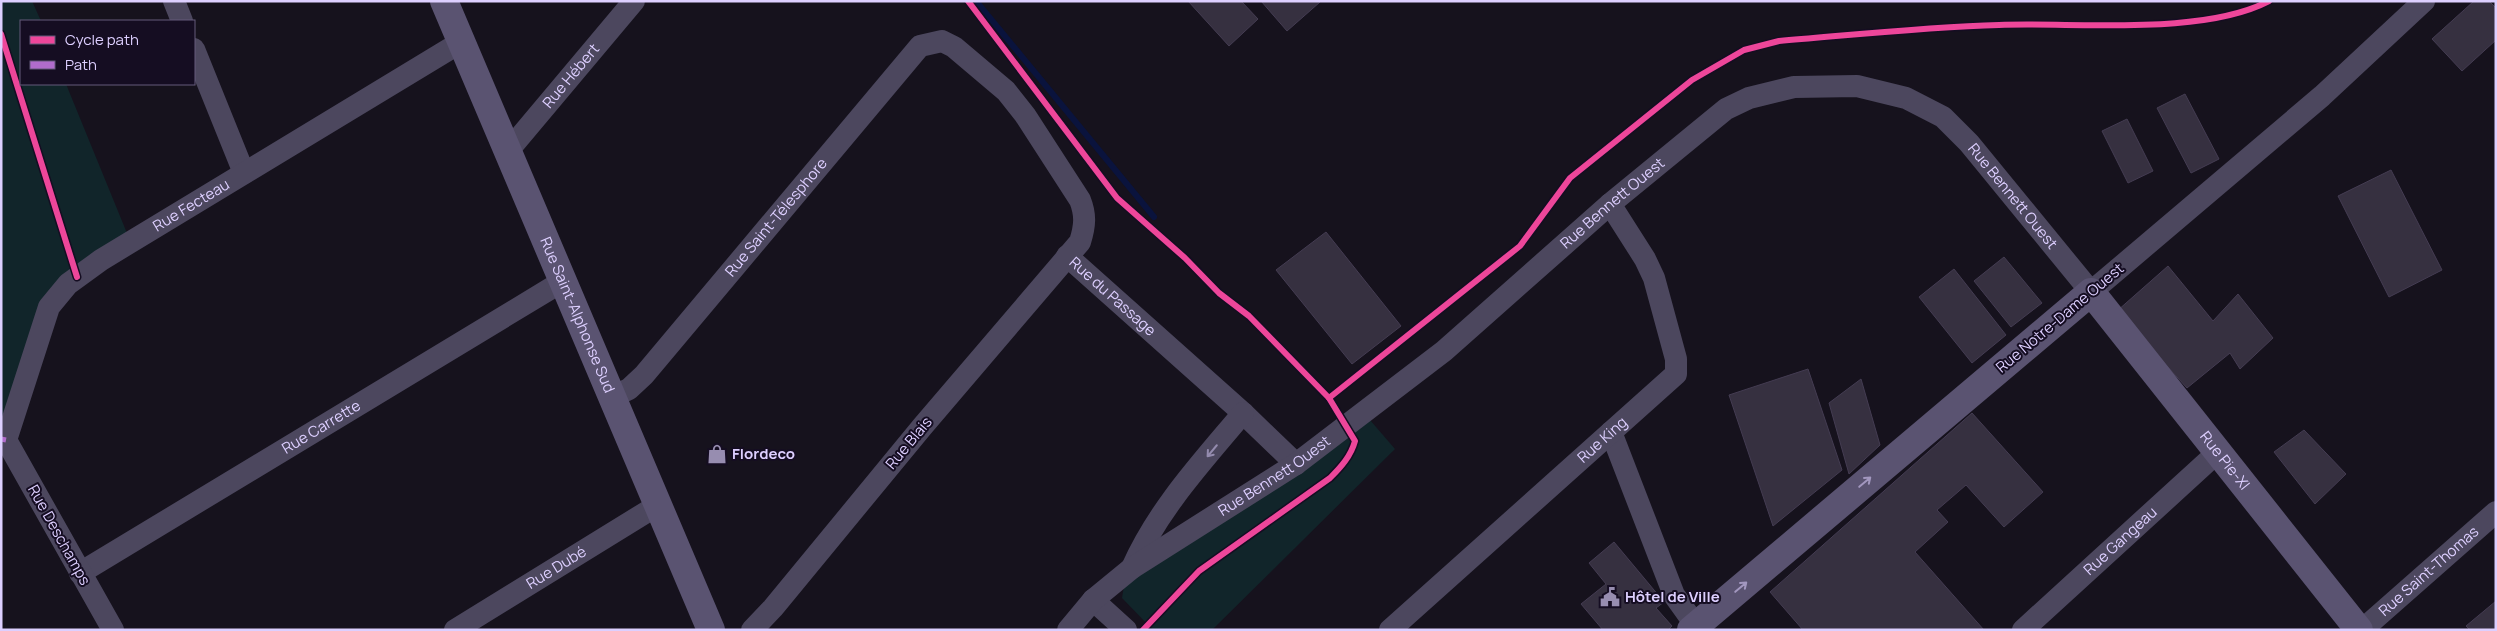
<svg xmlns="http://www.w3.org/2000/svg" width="2497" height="631" viewBox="0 0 2497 631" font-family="Manrope,sans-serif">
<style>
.green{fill:#11252a}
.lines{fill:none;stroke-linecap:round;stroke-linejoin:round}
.stream{stroke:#0a133d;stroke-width:6}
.building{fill:#363040;stroke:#443c52}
.street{stroke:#4c475e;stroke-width:22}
.secondary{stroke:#5a5371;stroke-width:28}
.quiet{stroke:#b06ccc;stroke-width:5;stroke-dasharray:10 5;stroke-linecap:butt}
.cycleway-casing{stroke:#150d22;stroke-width:9}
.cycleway{stroke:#ed469a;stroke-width:6}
.oneway{stroke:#948bae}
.oneway2{stroke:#a297bf}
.labels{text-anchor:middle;stroke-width:4;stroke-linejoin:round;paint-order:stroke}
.street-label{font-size:15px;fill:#ddcfff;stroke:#150d22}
.poi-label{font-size:15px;font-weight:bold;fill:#ddcfff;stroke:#150d22;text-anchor:start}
</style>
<rect width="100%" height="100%" fill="#16121d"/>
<g class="green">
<path d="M1 1H32L41 21H21V84H66L131 243 68 284 1 429Z"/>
<path d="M1370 420 1395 449 1212 630H1153L1122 598 1124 586Z"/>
</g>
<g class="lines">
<path class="stream" d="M976 1 1154 217"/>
</g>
<g class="building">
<path d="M1188 1H1241L1258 19 1229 46Z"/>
<path d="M1261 1H1320V2L1287 31Z"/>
<path d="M2474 1H2489L2496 8V40L2462 71 2432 39Z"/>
<path d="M2185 94 2219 159 2191 173 2157 108Z"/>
<path d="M2127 119 2153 171 2128 183 2102 131Z"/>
<path d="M2391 170 2442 270 2389 297 2338 196Z"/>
<path d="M1326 232 1401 326 1352 364 1276 270Z"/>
<path d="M2004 257 2042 303 2011 327 1974 281Z"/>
<path d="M2168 266 2213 321 2238 294 2273 338 2240 369 2230 353 2187 388 2117 311Z"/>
<path d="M1954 269 2006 335 1972 363 1919 297Z"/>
<path d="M1808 369 1842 470 1773 526 1729 395Z"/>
<path d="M1861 379 1880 445 1849 474 1829 403Z"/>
<path d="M1972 413 2043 492 2004 527 1966 485 1937 510 1948 522 1915 552 1984 630H1803L1770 592Z"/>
<path d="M2304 430 2346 474 2315 504 2274 452Z"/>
<path d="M1614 542 1664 602 1656 608 1672 626 1668 630H1603L1581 604 1606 584 1589 563Z"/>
<path d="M2496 601V630H2470L2466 626Z"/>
</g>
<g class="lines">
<g class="street">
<path d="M174 1 182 21"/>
<path d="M194 49 244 173"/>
<path id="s1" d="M508 151 634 1"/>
<path id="s2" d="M1067 256 1243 413 1296 464"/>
<path id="s3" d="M612 397 629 389 644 375 920 46 942 41 954 47 1006 91 1025 115 1080 200C1086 215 1085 226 1080 242L922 427 773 608 752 630"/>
<path d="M1611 432 1674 595 1699 630"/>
<path d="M1132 568C1158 509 1202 462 1243 413"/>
<path id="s4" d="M80 573 563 281"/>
<path d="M1093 600 1126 630"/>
<path id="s5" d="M113 630 6 440 49 307 68 284 101 260 461 42"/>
<path id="s6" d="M455 630 658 505"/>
<path id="s7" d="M1068 630 1093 600 1132 568 1296 464 1444 351 1610 204 1726 109 1749 98 1794 87 1857 86 1906 98 1943 117 1969 143 2091 292 2322 96 2424 1"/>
<path id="s8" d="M1390 630 1676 374V359L1654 278 1645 259 1610 204"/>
<path id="s9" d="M2023 630 2219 451"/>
<path id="s10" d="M2362 630 2496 512"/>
</g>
<g class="secondary">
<path id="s11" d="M444 1 711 630"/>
<path id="s12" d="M1691 630 2091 292 2359 630"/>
</g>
<path class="quiet" d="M1 439 6 440"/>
<defs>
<g id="cycleway">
<path d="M968 1 1117 198 1185 258 1219 293 1249 316 1329 398"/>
<path d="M1 34 77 277"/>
<path d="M1143 630 1199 571 1330 478C1341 467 1351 456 1355 441L1329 398 1520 246 1570 178 1692 80 1744 50 1779 41C1852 35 1926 27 1999 25 2076 22 2202 36 2269 1"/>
</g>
</defs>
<use href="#cycleway" class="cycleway-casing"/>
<use href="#cycleway" class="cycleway"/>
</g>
<defs><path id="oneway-shaft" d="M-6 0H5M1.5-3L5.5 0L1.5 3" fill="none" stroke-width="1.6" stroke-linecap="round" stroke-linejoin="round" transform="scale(1.25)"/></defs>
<use class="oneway" href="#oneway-shaft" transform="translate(1212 451) rotate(130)"/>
<g class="oneway2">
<use href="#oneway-shaft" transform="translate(1865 482) rotate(-40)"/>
<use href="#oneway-shaft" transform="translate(1741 587) rotate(-40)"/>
</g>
<defs>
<symbol id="shop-bare" viewBox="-9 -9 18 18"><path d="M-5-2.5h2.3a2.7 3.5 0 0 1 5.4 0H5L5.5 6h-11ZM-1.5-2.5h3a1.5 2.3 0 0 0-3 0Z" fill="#978db0" stroke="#150d22" stroke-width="2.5" paint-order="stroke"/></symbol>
<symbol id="civic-bare" viewBox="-9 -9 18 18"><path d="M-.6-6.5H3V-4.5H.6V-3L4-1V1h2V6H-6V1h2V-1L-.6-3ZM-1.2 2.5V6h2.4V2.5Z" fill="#978db0" stroke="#150d22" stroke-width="2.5" paint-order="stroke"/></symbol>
</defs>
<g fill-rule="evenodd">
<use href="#shop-bare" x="703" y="440" width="28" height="28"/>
<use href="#civic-bare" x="1596" y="583" width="28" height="28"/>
</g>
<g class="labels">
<g class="street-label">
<text dy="5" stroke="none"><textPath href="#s1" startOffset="98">Rue Hébert</textPath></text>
<text dy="5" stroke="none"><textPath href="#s7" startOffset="1174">Rue Bennett Ouest</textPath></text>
<text dy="5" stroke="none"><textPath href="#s7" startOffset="694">Rue Bennett Ouest</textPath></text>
<text dy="5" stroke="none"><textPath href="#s5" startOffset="534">Rue Fecteau</textPath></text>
<text dy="5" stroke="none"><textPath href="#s3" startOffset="245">Rue Saint-Télesphore</textPath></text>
<text dy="5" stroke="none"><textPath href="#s2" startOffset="61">Rue du Passage</textPath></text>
<text dy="5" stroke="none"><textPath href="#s11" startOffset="341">Rue Saint-Alphonse Sud</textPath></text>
<text transform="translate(2060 318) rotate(-40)" y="5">Rue Notre-Dame Ouest</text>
<text dy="5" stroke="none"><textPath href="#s4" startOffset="282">Rue Carrette</textPath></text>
<text dy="5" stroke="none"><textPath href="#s8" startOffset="285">Rue King</textPath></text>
<text transform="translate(909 443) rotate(-50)" y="5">Rue Blais</text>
<text dy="5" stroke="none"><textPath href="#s12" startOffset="739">Rue Pie-XI</textPath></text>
<text dy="5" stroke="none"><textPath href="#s7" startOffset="259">Rue Bennett Ouest</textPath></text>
<text transform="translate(59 535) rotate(61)" y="5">Rue Deschamps</text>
<text dy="5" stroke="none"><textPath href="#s9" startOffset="132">Rue Gangeau</textPath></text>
<text dy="5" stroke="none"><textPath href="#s6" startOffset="119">Rue Dubé</textPath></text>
<text dy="5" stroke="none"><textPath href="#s10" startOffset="89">Rue Saint-Thomas</textPath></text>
</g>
<g class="poi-label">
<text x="732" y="459">Flordeco</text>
<text x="1625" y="602">Hôtel de Ville</text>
</g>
</g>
<rect width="2497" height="631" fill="none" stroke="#ddcfff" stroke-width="5"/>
<rect x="20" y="20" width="175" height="65" fill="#150d22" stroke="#655b7a"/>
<rect x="30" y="36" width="25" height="8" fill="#ed469a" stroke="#655b7a"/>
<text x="65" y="45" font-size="15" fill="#ddcfff">Cycle path</text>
<rect x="30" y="61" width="25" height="8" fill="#b06ccc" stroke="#655b7a"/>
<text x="65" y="70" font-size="15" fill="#ddcfff">Path</text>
</svg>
